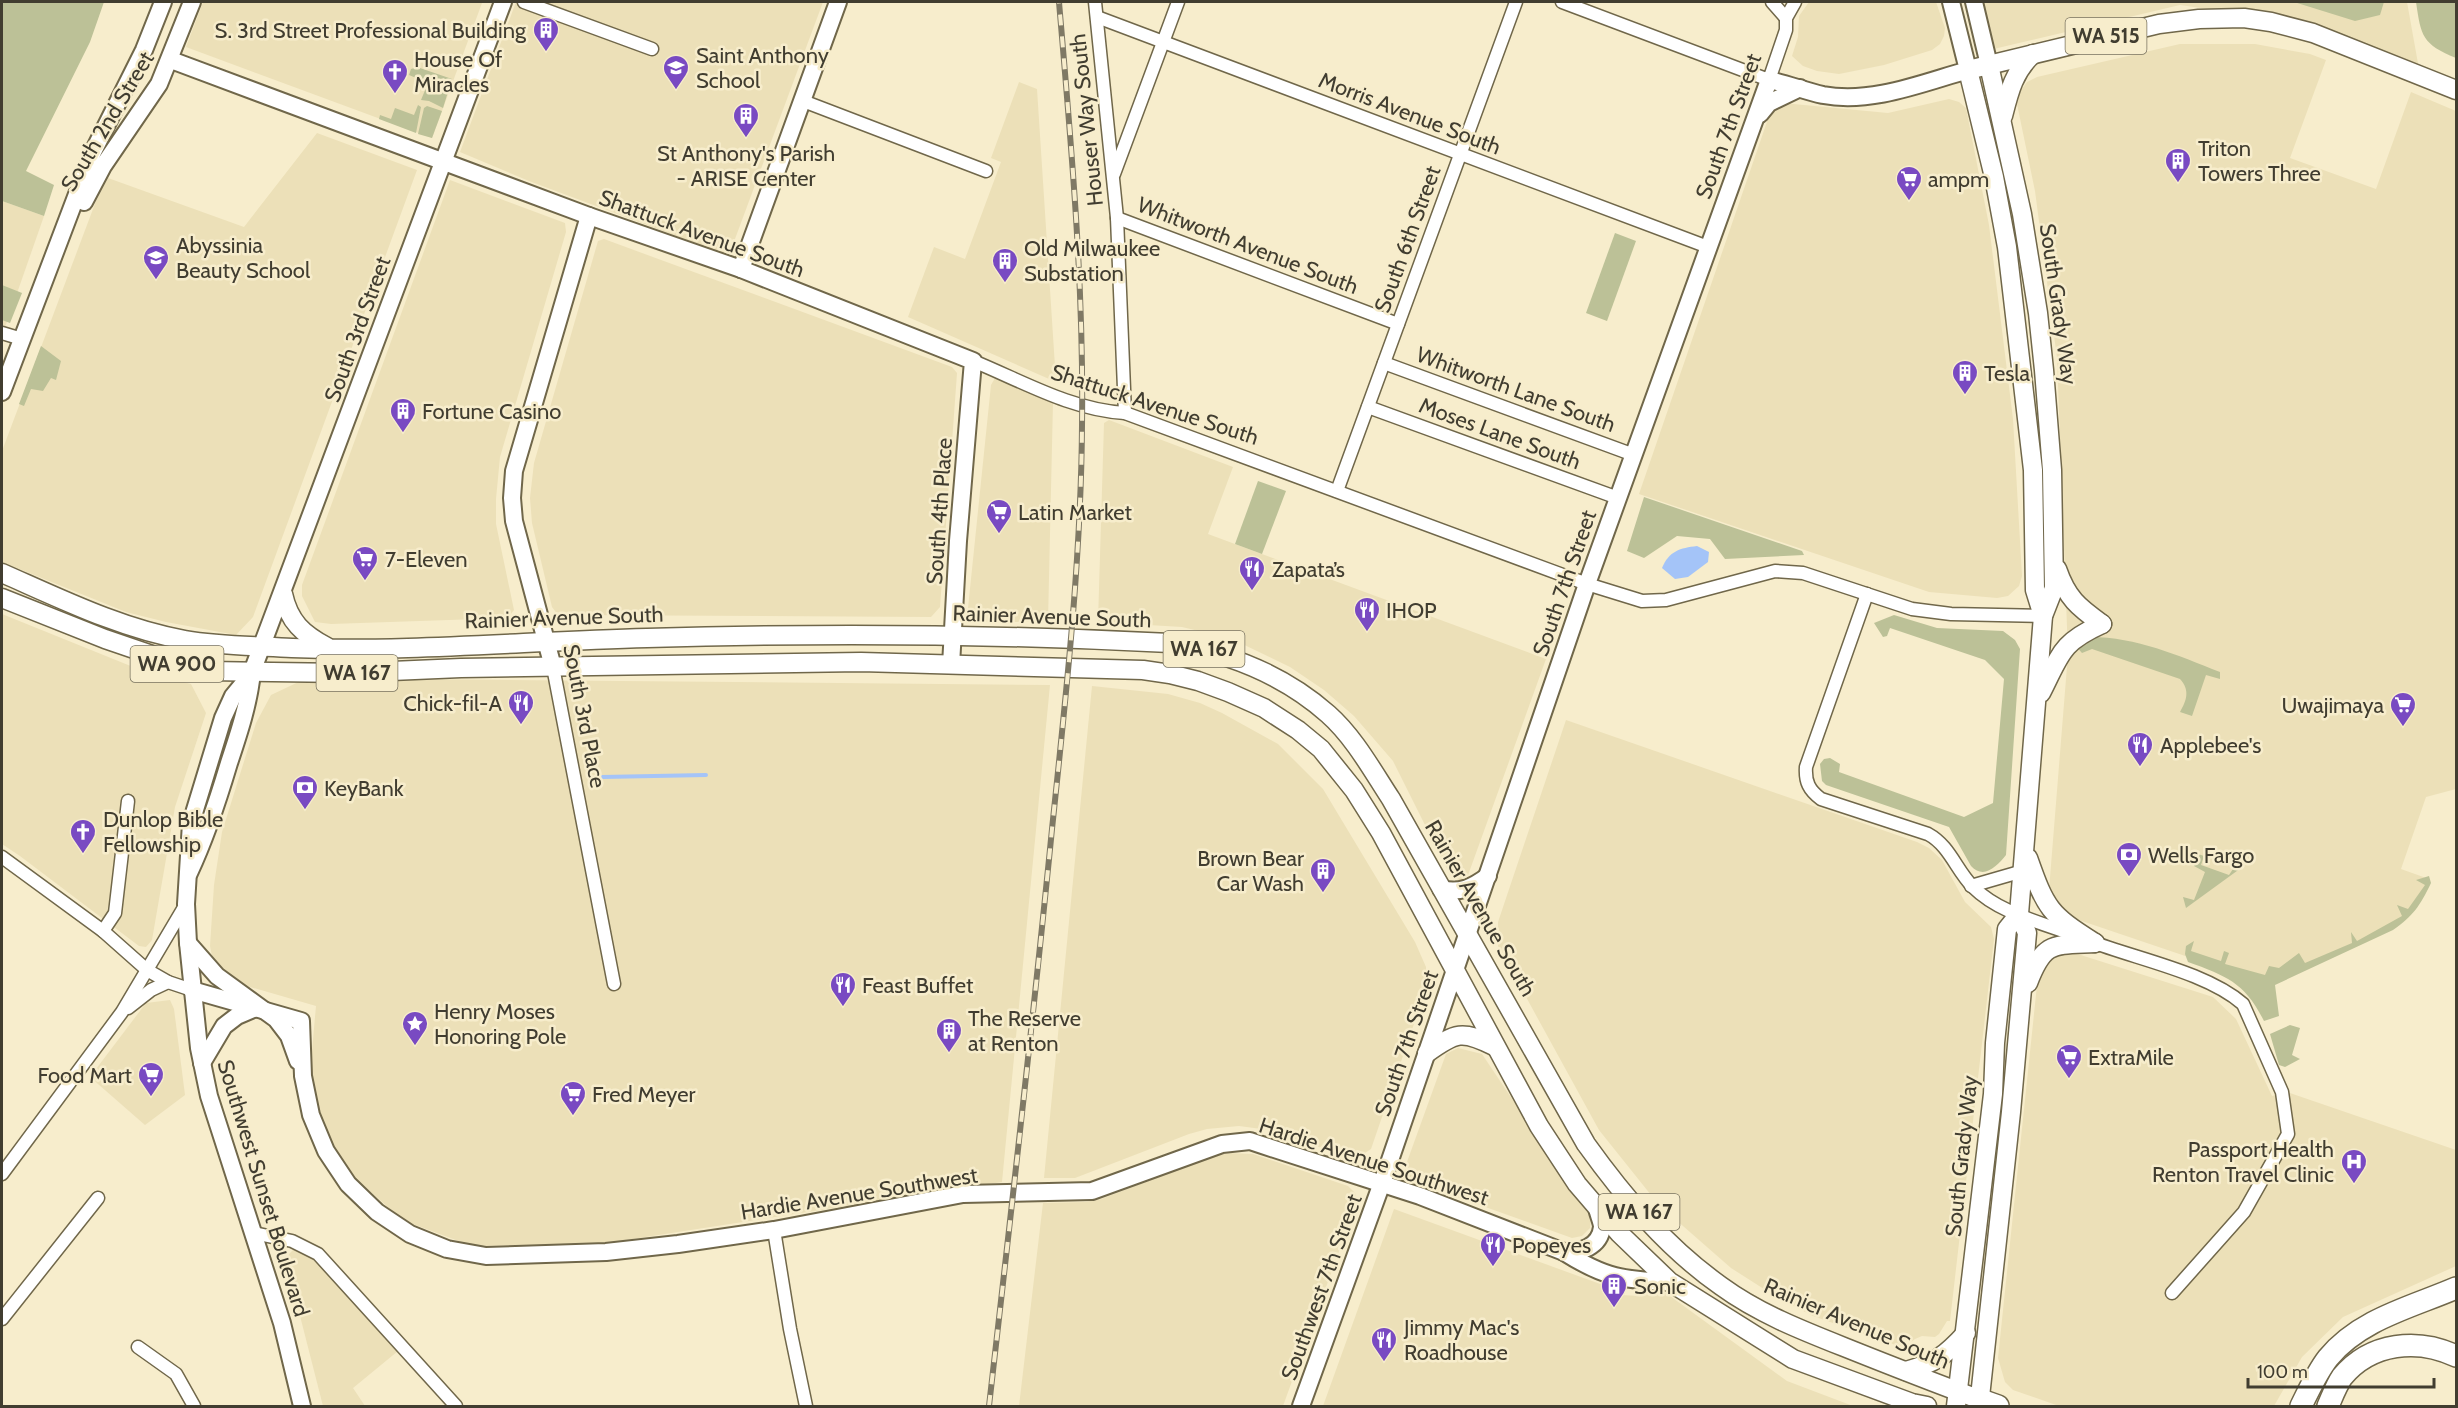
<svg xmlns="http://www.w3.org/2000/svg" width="2458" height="1408" viewBox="0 0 2458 1408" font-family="Cabin,sans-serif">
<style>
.built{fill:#ece0b8}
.green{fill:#bcc197}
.water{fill:#a4c4f8}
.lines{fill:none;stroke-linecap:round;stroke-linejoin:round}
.stream{stroke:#a4c4f8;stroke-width:4}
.street-casing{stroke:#70674a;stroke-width:15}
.secondary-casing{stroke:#70674a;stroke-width:20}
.primary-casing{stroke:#70674a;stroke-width:21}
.highway-casing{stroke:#70674a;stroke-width:24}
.street{stroke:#fff;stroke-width:12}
.secondary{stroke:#fff;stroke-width:16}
.primary{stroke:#fff;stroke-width:18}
.highway{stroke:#fff;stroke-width:21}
.rail-casing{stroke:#7f7965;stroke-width:6}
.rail{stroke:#f7edcc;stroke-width:4;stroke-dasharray:11;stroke-linecap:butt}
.labels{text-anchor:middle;stroke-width:5;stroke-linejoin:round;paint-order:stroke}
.shield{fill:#f7edcc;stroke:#78725f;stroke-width:1.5}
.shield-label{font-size:21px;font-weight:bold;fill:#413d30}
.poi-label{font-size:22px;fill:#413d30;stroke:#f7edcc;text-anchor:start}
.street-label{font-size:22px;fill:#413d30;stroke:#f7edcc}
</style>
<rect width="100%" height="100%" fill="#f7edcc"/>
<g class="built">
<path d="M203 2H478L482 3 432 138 186 47Z"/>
<path d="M516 2H823L732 247 725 254 529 181 460 152Z"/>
<path d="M1809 2H1936L1945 28 1944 36 1940 44 1932 50 1884 65 1839 74 1817 71 1803 66 1792 56 1798 37 1799 16Z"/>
<path d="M1969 2H2407L2419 69 2285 20 2180 5 1985 51Z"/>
<path d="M2180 44H2255L2310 54 2326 60 2290 158 2376 189 2411 92 2456 111V789L2426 797 2401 869 2429 879 2419 902 2391 926 2265 983 2070 917 2065 914 2049 890 2068 654 2057 358 2035 191 2017 104 2019 93 2027 82 2037 77Z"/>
<path d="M1019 82 1037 89 1056 382 908 317 934 247 965 259 1001 162 991 158Z"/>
<path d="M1949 99 1959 102 1966 108 1989 225 2013 419 2022 576 2019 586 2008 596 1997 598 1929 592 1639 494 1770 113 1783 103 1888 113Z"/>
<path d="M317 133 417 170 253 617 236 635 166 622 126 612 2 562V451L96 201 108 178 244 227Z"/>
<path d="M450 180 565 223 566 232 500 457 496 499V524L514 610 508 618 331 624 315 622 302 596V585Z"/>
<path d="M2 201 44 216 2 336Z"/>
<path d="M604 239 952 367 957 373 940 607 931 617 558 615 552 607 532 523 530 498 534 463 598 241Z"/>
<path d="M995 378 1053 402 1048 622H981L973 614 972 609 968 608 991 385Z"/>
<path d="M1109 420 1233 467 1208 534 1546 659 1467 878 1460 881 1450 875 1393 761 1354 716 1324 690 1290 667 1232 639 1182 627 1098 622 1104 423Z"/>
<path d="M2 614 143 671 191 684 206 713 175 807 152 940 146 947 139 946 20 856 2 844Z"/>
<path d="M307 678 1050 685 1002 1182 600 1244 472 1246 402 1220 338 1162 308 1095 316 1006 233 982 213 961 210 946 214 885 222 832 256 723 271 695Z"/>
<path d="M1092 686 1168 694 1200 703 1222 713 1278 744 1323 789 1415 942 1426 967V989L1371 1149 1362 1155 1351 1158 1269 1130 1239 1126 1207 1129 1189 1134 1075 1178H1044Z"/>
<path d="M1566 720 1917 842 1929 848 1942 860 1965 902 1991 927 1994 939 1950 1321H1947L1939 1334 1935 1337 1922 1336 1915 1339 1910 1343 1907 1349 1813 1316 1778 1298 1731 1268 1659 1205 1599 1130 1498 946V922Z"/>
<path d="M2065 950 2213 997 2236 1019 2272 1096 2287 1092 2456 1150V1266L2343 1317 2302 1357 2274 1406H2059L2013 1390 2005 1382 1998 1358 2039 966Z"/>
<path d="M170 1000 174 1009 185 1095 145 1125 90 1077 146 1003Z"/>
<path d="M1458 1048 1482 1054 1591 1217 1590 1228 1582 1236 1572 1238 1404 1178 1403 1173 1446 1054Z"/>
<path d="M1228 1153 1253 1154 1348 1186 1356 1194 1354 1210 1283 1406H1019L1043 1203 1086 1202 1101 1199 1211 1157Z"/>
<path d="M1394 1209 1603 1285 1622 1290V1295L1639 1296 1659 1288 1787 1381 1853 1406H1323Z"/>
<path d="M294 1249 306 1254 324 1268 398 1351 353 1388 365 1406H323L286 1261 285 1258Z"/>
</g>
<g class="green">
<path d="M2 2H104L90 42 26 171 54 185 44 216 2 201Z"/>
<path d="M2294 2H2384L2380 15 2355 21Z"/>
<path d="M2416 2H2456V58C2422 44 2421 36 2416 2Z"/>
<path d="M417 67 452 79 443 108 429 101 421 100 428 83 409 75 411 69Z"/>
<path d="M418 105 421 107 416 133 379 119 380 115 391 119 395 108 414 115Z"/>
<path d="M427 106 442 111 432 138 418 134 424 108Z"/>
<path d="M1615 233 1636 241 1607 321 1586 313Z"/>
<path d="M2 285 22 293 10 323 2 320Z"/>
<path d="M41 346 61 361 56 380 51 378 43 391 31 389 24 406 19 404Z"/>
<path d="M1258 481 1286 491 1262 554 1235 544Z"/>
<path d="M1644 497 1802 551 1804 555 1725 559 1710 539 1677 536 1644 558 1627 551Z"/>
<path d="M1894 615 1937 628 2003 631 2015 640 2020 649 2006 855C1997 866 1984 880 1971 866L1949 827 1826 785 1822 781 1820 764 1824 759 1830 758 1840 764 1839 772 1964 817 1993 803 2004 679 1985 660 1890 628 1887 636 1883 637 1874 623Z"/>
<path d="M2087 637C2134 636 2177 655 2220 672V679L2206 675 2192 716 2180 712C2187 700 2190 690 2180 679L2092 649 2082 653 2074 644Z"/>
<path d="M2198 854 2204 856 2201 865 2229 875 2235 866 2241 868 2186 908 2183 897 2194 900 2205 872 2194 866Z"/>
<path d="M2429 876 2431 883C2420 906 2413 916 2393 930L2275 985 2279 1016 2264 1021C2245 983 2227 976 2188 962L2185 954 2186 946 2194 941 2191 951 2221 961 2224 951 2229 953 2225 964 2265 975 2269 966 2279 968 2299 953 2305 963 2352 943 2351 932 2357 941 2402 916 2397 905 2408 909 2425 885 2416 880Z"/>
<path d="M2290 1025 2300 1028 2292 1055 2300 1059 2285 1067 2279 1065 2270 1034Z"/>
</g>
<path class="water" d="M1697 546 1709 552 1708 562 1688 577 1675 579 1662 568C1669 551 1680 548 1697 546Z"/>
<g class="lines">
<path class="stream" d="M602 777 706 775"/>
<defs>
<g id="street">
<path d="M524 2 652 49"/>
<path d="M1095 2 1117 218 1125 413"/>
<path d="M1562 2 1769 80 1786 30V18L1795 2"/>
<path d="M1772 2 1786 18"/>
<path d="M1097 17 1708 247"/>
<path d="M803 101 986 171"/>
<path d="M1114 174 1178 2"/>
<path d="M1117 218 1398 324"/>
<path d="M2 333 22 339"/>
<path d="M973 361C1022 381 1071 410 1125 413L1587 584 1642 601 1666 600 1775 571 1803 573 1912 609 1951 614 2043 616"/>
<path d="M1384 363 1634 455"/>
<path d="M1368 407 1618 498"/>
<path d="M1337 491 1516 2"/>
<path d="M1867 594 1806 767C1805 782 1809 790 1821 799L1928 834C1950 846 1956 870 1973 887 1999 913 2040 922 2074 935"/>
<path d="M553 667 614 984"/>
<path d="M2 857 103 931 147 970 168 982 192 990"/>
<path d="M1971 886 2023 871"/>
<path d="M103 931 115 913 128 801"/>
<path d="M2090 941C2136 959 2206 972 2243 1004L2282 1092 2288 1134 2244 1212 2172 1293"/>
<path d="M128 1008 151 990 168 982"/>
<path d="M2 1174 122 1012 186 904"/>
<path d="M774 1230 790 1329 806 1406"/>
<path d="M254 1233 292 1241 318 1254 456 1406"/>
<path d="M2 1319 98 1198"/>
<path d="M138 1347 176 1374 194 1406"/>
</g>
<g id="secondary">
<path d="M1974 2 1989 65"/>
<path d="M171 60 589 216 741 269 973 361 958 541 951 665"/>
<path d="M1760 114 1769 103 1800 88"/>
<path d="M84 202 103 166 159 84 192 2"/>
<path d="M741 269 838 2"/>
<path d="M2 392 93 152 144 50 163 2"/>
<path d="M553 667 514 521 512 498 514 471 589 216"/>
<path d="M252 673 233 696 223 718 191 823 186 904 188 943 199 1048 209 1096 282 1323 302 1406"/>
<path d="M189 873C206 837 218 800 229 763 239 733 249 703 252 672L503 2"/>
<path d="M1441 889C1460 894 1473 887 1488 876"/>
<path d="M188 943 217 976 276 1019 289 1036 298 1061"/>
<path d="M192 990 301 1021 303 1076 311 1115 326 1151 348 1184 377 1212 410 1234 447 1249 486 1256 606 1252 678 1244 774 1230 963 1194 1092 1191 1222 1144 1250 1141 1262 1145 1420 1196 1564 1252C1580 1253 1600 1247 1602 1227 1602 1222 1598 1214 1597 1208"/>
<path d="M202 1063 224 1026 237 1016 258 1007"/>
<path d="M1564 1252C1605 1278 1623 1280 1670 1282"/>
<path d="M1301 1406 1387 1169 1587 584 1769 80C1787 84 1805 91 1823 95 1872 104 1922 83 1968 70L1951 2"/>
</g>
<g id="primary">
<path d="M2003 116C2009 92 2014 71 2033 54"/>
<path d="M2057 569C2067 598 2078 607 2102 624"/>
<path d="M2 573C61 599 122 629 185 640 221 646 256 646 292 648 410 652 529 641 647 638 821 633 996 634 1170 643 1227 653 1283 674 1328 714 1354 737 1372 770 1391 799L1586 1144C1624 1197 1667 1248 1721 1286 1758 1313 1801 1330 1844 1347 1889 1365 1935 1383 1981 1400"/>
<path d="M283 594C289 622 303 634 327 647"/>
<path d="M2 598 105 639 187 667 209 671 345 673 461 668 861 662 1143 670 1170 674 1198 681 1228 692 1264 708 1298 730 1321 749 1354 790 1381 833 1539 1126 1577 1184 1619 1233 1670 1282 1793 1359 1912 1403 1927 1406"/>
<path d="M2043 616 2035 590 2033 470 2007 247 1994 177 1968 70 2159 24 2199 19 2244 18 2271 22 2313 33 2456 90"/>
<path d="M2041 693C2061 654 2060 643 2102 624"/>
<path d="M2028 858C2046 909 2049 914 2095 943"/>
<path d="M2028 983C2044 941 2053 945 2095 943"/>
<path d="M1427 1053C1456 1032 1462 1030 1494 1046"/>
<path d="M1906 1371C1935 1363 1945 1356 1966 1333"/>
<path d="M1956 1406 1993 1094 1995 1043 2007 929 2019 914"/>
<path d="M1979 1406 2011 1112 2027 933 2019 914 2043 616 2054 588 2052 470 2044 370 2038 313 2022 214 1989 65"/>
</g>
<g id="highway">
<path d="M1981 1400 1998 1406"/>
<path d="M2301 1406C2309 1390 2317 1372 2328 1358 2360 1319 2412 1307 2456 1288"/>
<path d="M2328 1406C2332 1397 2336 1386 2342 1377 2371 1342 2418 1338 2456 1356"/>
</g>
</defs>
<use href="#street" class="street-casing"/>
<use href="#secondary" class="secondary-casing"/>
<use href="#primary" class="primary-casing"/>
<use href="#highway" class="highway-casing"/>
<use href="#street" class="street"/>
<use href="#secondary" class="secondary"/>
<use href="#primary" class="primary"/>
<use href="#highway" class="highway"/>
<defs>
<path id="rail" d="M989 1406C1011 1214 1033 1022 1052 829 1066 695 1081 561 1082 426 1084 284 1071 143 1059 2"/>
</defs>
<use href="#rail" class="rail-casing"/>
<use href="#rail" class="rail"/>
</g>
<defs>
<symbol id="building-pin" viewBox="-11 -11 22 30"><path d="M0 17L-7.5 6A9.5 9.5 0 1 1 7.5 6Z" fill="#794ac2" stroke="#f7edcc"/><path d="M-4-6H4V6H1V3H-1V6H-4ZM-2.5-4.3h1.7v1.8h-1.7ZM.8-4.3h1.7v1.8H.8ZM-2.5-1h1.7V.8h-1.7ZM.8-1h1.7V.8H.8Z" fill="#fff"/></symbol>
<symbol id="school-pin" viewBox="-11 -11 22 30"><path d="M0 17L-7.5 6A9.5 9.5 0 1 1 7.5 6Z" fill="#794ac2" stroke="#f7edcc"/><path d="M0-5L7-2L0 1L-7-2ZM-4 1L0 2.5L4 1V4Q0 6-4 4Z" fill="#fff"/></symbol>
<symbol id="church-pin" viewBox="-11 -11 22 30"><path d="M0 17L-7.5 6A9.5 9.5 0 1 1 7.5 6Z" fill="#794ac2" stroke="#f7edcc"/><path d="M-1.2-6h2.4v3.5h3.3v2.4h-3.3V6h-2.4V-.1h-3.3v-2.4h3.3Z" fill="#fff"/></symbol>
<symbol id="supermarket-pin" viewBox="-11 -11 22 30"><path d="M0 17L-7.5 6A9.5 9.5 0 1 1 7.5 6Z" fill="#794ac2" stroke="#f7edcc"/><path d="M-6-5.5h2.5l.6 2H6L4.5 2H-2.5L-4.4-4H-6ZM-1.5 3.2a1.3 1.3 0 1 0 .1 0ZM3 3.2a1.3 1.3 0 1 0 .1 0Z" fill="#fff"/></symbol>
<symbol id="restaurant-pin" viewBox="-11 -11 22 30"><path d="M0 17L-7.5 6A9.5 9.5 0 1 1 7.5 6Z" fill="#794ac2" stroke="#f7edcc"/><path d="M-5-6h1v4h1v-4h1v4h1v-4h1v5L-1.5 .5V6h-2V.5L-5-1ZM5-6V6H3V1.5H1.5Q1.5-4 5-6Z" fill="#fff"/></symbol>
<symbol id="bank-pin" viewBox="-11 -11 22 30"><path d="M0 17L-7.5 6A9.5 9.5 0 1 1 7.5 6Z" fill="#794ac2" stroke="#f7edcc"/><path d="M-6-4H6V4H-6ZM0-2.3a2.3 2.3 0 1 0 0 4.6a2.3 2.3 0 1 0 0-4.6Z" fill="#fff"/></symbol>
<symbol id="sight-pin" viewBox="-11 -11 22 30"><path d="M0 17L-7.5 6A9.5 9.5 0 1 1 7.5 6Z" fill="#794ac2" stroke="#f7edcc"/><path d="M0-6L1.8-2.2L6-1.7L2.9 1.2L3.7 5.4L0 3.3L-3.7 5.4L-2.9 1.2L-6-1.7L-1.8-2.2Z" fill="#fff"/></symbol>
<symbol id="hospital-pin" viewBox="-11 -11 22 30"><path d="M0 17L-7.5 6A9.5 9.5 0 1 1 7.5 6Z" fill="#794ac2" stroke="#f7edcc"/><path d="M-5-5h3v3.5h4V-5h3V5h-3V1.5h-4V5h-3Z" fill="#fff"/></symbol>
</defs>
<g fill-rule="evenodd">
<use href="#building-pin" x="531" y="15" width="30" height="40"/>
<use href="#school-pin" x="661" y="53" width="30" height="40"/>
<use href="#church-pin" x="380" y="57" width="30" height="40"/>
<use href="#building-pin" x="731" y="101" width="30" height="40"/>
<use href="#building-pin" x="2163" y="146" width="30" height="40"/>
<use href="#supermarket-pin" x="1894" y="164" width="30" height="40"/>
<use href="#school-pin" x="141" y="243" width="30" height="40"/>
<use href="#building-pin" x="990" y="246" width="30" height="40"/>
<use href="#building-pin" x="1950" y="358" width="30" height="40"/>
<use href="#building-pin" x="388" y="396" width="30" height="40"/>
<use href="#supermarket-pin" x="984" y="497" width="30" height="40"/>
<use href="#supermarket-pin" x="350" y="544" width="30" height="40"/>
<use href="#restaurant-pin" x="1237" y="554" width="30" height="40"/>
<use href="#restaurant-pin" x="1352" y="595" width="30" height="40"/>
<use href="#restaurant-pin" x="506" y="688" width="30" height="40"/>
<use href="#supermarket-pin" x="2388" y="690" width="30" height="40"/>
<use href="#restaurant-pin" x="2125" y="730" width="30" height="40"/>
<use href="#bank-pin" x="290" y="773" width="30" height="40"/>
<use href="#church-pin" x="68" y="817" width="30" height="40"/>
<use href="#bank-pin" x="2114" y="840" width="30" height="40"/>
<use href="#building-pin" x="1308" y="856" width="30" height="40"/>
<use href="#restaurant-pin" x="828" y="970" width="30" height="40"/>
<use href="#sight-pin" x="400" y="1009" width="30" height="40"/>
<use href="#building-pin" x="934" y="1016" width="30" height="40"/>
<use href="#supermarket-pin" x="2054" y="1042" width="30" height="40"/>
<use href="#supermarket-pin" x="136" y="1060" width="30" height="40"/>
<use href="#supermarket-pin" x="558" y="1079" width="30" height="40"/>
<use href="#hospital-pin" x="2339" y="1147" width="30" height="40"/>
<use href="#restaurant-pin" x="1478" y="1230" width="30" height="40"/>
<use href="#building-pin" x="1599" y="1271" width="30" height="40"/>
<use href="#restaurant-pin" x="1369" y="1325" width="30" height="40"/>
</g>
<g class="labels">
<g class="shield">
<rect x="2065.5" y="18" width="81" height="36" rx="4.5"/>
<rect x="1163.5" y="631" width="81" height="36" rx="4.5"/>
<rect x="130.5" y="646" width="93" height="36" rx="4.5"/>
<rect x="316.5" y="655" width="81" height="36" rx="4.5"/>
<rect x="1598.5" y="1194" width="81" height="36" rx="4.5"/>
</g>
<g class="shield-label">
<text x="2106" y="43">WA 515</text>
<text x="1204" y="656">WA 167</text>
<text x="177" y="671">WA 900</text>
<text x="357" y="680">WA 167</text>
<text x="1639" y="1219">WA 167</text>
</g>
<g class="poi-label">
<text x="526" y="38" text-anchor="end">S. 3rd Street Professional Building</text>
<text x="696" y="63">Saint Anthony<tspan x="696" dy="25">School</tspan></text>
<text x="414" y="67">House Of<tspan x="414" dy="25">Miracles</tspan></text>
<text x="2198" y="156">Triton<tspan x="2198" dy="25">Towers Three</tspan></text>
<text x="746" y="161" text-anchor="middle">St Anthony's Parish<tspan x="746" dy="25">- ARISE Center</tspan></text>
<text x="1928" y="187">ampm</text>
<text x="176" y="253">Abyssinia<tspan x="176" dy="25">Beauty School</tspan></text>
<text x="1024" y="256">Old Milwaukee<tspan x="1024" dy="25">Substation</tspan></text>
<text x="1984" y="381">Tesla</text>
<text x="422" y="419">Fortune Casino</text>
<text x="1018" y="520">Latin Market</text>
<text x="385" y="567">7-Eleven</text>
<text x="1272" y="577">Zapata’s</text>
<text x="1386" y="618">IHOP</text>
<text x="502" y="711" text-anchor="end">Chick-fil-A</text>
<text x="2384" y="713" text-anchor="end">Uwajimaya</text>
<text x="2160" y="753">Applebee's</text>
<text x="324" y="796">KeyBank</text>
<text x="103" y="827">Dunlop Bible<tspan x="103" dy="25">Fellowship</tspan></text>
<text x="2148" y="863">Wells Fargo</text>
<text x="1304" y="866" text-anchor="end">Brown Bear<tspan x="1304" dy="25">Car Wash</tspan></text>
<text x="862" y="993">Feast Buffet</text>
<text x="434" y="1019">Henry Moses<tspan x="434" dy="25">Honoring Pole</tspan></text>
<text x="968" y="1026">The Reserve<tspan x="968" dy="25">at Renton</tspan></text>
<text x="2088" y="1065">ExtraMile</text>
<text x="132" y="1083" text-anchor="end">Food Mart</text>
<text x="592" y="1102">Fred Meyer</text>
<text x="2334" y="1157" text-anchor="end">Passport Health<tspan x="2334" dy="25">Renton Travel Clinic</tspan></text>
<text x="1512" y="1253">Popeyes</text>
<text x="1634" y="1294">Sonic</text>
<text x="1404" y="1335">Jimmy Mac's<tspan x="1404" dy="25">Roadhouse</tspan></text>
</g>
<g class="street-label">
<text transform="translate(1410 113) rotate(21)" y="8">Morris Avenue South</text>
<text transform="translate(1086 120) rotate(-96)" y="8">Houser Way South</text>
<text transform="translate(107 121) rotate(-59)" y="8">South 2nd Street</text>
<text transform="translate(1728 126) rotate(-70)" y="8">South 7th Street</text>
<text transform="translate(702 233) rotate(20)" y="8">Shattuck Avenue South</text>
<text transform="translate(1407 239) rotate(-70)" y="8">South 6th Street</text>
<text transform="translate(1248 245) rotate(21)" y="8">Whitworth Avenue South</text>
<text transform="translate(2059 304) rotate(82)" y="8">South Grady Way</text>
<text transform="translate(357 329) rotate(-70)" y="8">South 3rd Street</text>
<text transform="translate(1516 389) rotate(20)" y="8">Whitworth Lane South</text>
<text transform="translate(1155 404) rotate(18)" y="8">Shattuck Avenue South</text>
<text transform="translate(1500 433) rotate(20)" y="8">Moses Lane South</text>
<text transform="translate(939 511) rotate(-86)" y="8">South 4th Place</text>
<text transform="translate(1564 583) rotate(-71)" y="8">South 7th Street</text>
<text transform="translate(1052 616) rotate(2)" y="8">Rainier Avenue South</text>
<text transform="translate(564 617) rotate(-2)" y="8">Rainier Avenue South</text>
<text transform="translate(585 716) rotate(79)" y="8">South 3rd Place</text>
<text transform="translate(1481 908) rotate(60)" y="8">Rainier Avenue South</text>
<text transform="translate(1406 1043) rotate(-71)" y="8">South 7th Street</text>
<text transform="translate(1961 1156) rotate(-84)" y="8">South Grady Way</text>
<text transform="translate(1374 1161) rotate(18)" y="8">Hardie Avenue Southwest</text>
<text transform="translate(264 1188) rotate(73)" y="8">Southwest Sunset Boulevard</text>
<text transform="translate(859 1193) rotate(-9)" y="8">Hardie Avenue Southwest</text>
<text transform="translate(1321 1287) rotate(-70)" y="8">Southwest 7th Street</text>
<text transform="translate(1857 1323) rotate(23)" y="8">Rainier Avenue South</text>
</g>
</g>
<rect width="2458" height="1408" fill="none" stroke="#413d30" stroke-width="6"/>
<path d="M2248 1378v9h186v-9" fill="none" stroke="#413d30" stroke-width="3"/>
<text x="2257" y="1378" font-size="18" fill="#413d30" stroke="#f7edcc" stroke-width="4.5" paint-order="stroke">100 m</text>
</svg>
